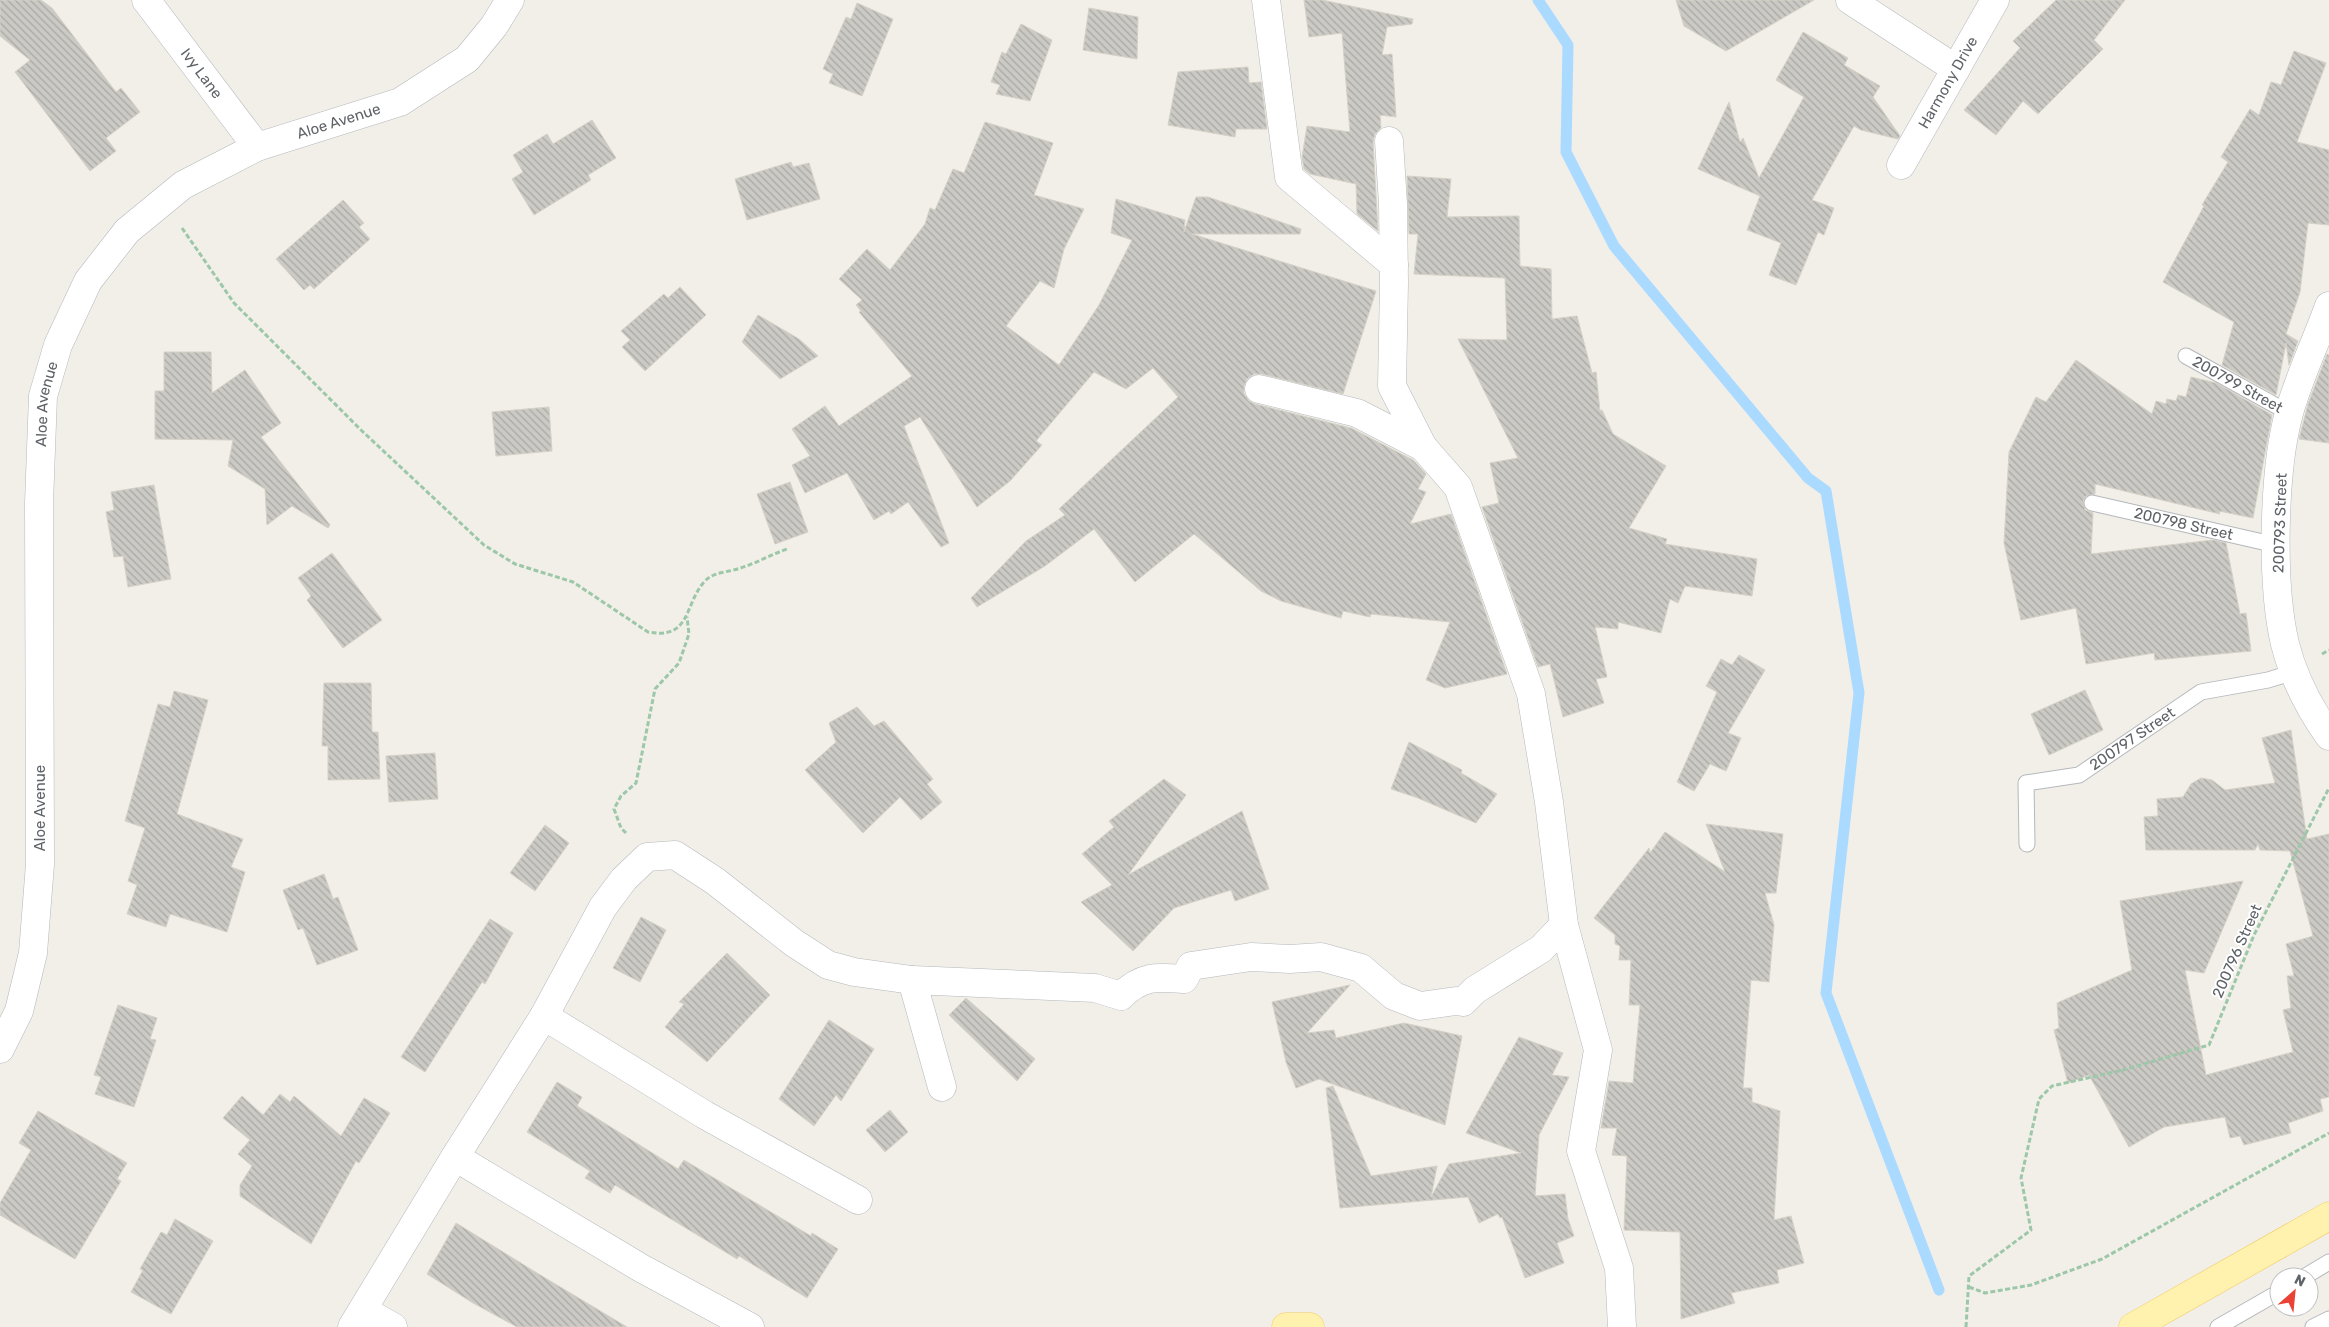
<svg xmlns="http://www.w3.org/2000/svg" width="2329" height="1327" viewBox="0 0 2329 1327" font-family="Rubik,sans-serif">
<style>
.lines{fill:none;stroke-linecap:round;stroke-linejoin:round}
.stream{stroke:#aadaff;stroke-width:11}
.building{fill:url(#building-back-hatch);stroke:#d6d1c6}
.service-casing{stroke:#b5b8bc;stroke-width:17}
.minor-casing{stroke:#b5b8bc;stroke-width:29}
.primary-casing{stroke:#f2c960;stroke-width:29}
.path{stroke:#9cc7a9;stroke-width:3;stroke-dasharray:5 2.5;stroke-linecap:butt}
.service{stroke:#fff;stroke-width:15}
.minor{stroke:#fff;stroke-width:28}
.primary{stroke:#fff2af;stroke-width:28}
.labels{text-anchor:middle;stroke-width:4;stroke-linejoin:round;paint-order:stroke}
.street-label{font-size:15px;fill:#5f6368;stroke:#fff}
</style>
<defs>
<pattern id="building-back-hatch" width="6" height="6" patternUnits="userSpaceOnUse" patternTransform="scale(1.25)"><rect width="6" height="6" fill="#cccac5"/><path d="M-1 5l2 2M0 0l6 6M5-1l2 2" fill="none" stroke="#a9a8a4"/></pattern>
</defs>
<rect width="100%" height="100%" fill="#f1efe8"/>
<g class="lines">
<path class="stream" d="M1538 0 1568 45 1566 152 1614 246 1808 478 1826 491 1859 693 1826 993 1939 1290"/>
</g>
<g class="building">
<path d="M0 0H41L52 8 116 92 121 88 140 112 106 138 116 151 90 171 15 72 30 60 0 36Z"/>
<path d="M1304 0H1322L1413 19 1412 24 1387 27 1382 55 1392 54 1396 117 1380 115 1381 128 1375 134 1373 142 1378 231 1357 214 1356 184 1310 174 1304 169 1302 157 1307 126 1350 132 1342 33 1309 37Z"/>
<path d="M1676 0H1814L1726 51 1684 26Z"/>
<path d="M2056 0H2125L2094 40 2103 49 2038 114 2023 101 1996 135 1964 110 2020 48 2013 41Z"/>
<path d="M857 3 893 19 862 96 829 83 833 74 823 69 846 17 851 19Z"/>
<path d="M1089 8 1138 17 1137 59 1083 50Z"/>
<path d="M1021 24 1052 40 1030 101 996 94 1000 85 991 82 1002 52 1006 54Z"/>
<path d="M1803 32 1848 58 1844 65 1880 86 1873 97 1900 136 1898 139 1861 130 1854 126 1812 200 1834 208 1824 235 1818 232 1796 285 1769 275 1781 243 1747 230 1760 196 1698 169 1729 102 1740 142 1743 138 1759 178 1804 97 1776 80Z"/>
<path d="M2294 51 2326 63 2297 142 2329 150V225L2308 223 2300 292 2286 334 2298 341 2289 365 2286 343 2276 395 2222 365 2234 322 2163 282 2204 206 2202 205 2228 162 2221 157 2250 109 2259 115 2271 82 2281 85Z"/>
<path d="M1248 67 1249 83 1261 82 1267 129H1236L1235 137 1168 125 1178 72Z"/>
<path d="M592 120 616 158 588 175 591 180 534 215 512 179 523 172 513 155 547 134 553 144Z"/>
<path d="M985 122 1053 143 1034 195 1084 209 1064 249 1054 288 1040 281 1006 326 1059 365 1099 305 1132 240 1111 233 1116 199 1185 220 1184 232 1196 197H1208L1301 229 1300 234H1192L1376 291 1343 394 1262 374H1254L1247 379 1244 386V394L1249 401 1255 404 1351 428 1413 460 1426 474 1418 489 1426 492 1410 524 1451 514 1507 674 1445 688 1426 680 1450 622 1371 614 1370 617 1343 611 1341 618 1281 601 1261 591 1194 534 1135 582 1094 529 1045 566 977 607 971 598 1026 541 1065 515 1059 509 1178 397 1153 368 1126 389 1094 372 1036 441 1042 445 1010 481 977 507 920 417 904 426 949 543 941 547 908 502 891 514 889 511 874 520 847 473 805 493 792 465 810 456 792 429 825 406 839 426 912 376 859 312 861 311 856 305 862 300 839 279 867 249 890 270 925 224 930 208 935 210 953 169 964 173Z"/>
<path d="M791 162 793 167 809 163 820 199 747 220 735 179Z"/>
<path d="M1407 176 1451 179 1447 217 1519 216 1520 266 1551 269 1552 319 1577 316 1592 373 1596 372 1600 411 1602 410 1613 434 1666 466 1629 528 1667 539 1665 544 1757 559 1752 596 1685 586 1678 603 1670 599 1661 633 1618 622V629L1595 627 1607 677 1596 679 1604 703 1563 717 1550 664 1538 667 1482 507 1499 503 1490 463 1518 458 1458 339 1507 340 1505 278 1414 274 1418 234H1409Z"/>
<path d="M343 200 364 223 359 227 370 239 314 289 310 285 304 290 276 259Z"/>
<path d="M680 287 706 315 645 371 622 347 630 340 621 331 664 294 668 298Z"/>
<path d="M758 315 799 339 818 356 780 379 742 342Z"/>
<path d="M164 352H211L212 393 245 370 281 423 261 437 330 525 328 528 292 506 267 525 265 489 228 466 233 440 155 439V391H164Z"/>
<path d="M2327 354 2329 355V443L2299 439 2308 404Z"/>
<path d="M2076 360 2152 414 2156 401 2166 404 2167 399 2176 401 2178 395 2186 397 2191 377 2216 383 2272 415 2253 518 2219 511 2220 514 2095 484V494L2086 496 2083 501 2085 510 2093 513 2091 554 2213 540 2226 543 2240 614 2246 613 2251 651 2155 660 2154 653 2086 664 2076 608 2021 620 2004 543 2009 452 2036 397 2046 402Z"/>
<path d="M549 407 552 451 496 456 492 412Z"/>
<path d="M790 482 808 532 775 544 757 494Z"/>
<path d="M154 485 171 579 128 587 123 556 114 557 106 512 114 510 111 492Z"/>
<path d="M332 553 382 620 343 648 307 600 311 596 298 578Z"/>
<path d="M1739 655 1765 670 1728 733 1741 738 1726 771 1710 764 1694 791 1677 782 1717 692 1706 686 1721 659 1732 665Z"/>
<path d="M324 683H371L372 732H378L380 779 328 780V746H322Z"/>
<path d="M2085 690 2103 730 2049 755 2031 714Z"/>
<path d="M174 691 208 700 177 814 243 839 231 867 245 872 227 932 170 914 166 927 127 914 137 885 128 881 145 828 125 821 158 704 170 707Z"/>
<path d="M857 707 874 726 884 721 933 779 927 784 942 802 921 820 900 797 863 833 805 770 836 742 829 723Z"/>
<path d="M2291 730 2307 839 2329 834V1097L2320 1099 2323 1111 2288 1123 2291 1133 2244 1145 2240 1136 2230 1138 2225 1117 2164 1127 2129 1147 2089 1075 2068 1083 2054 1030 2059 1028 2057 1003 2132 970 2120 901 2243 881 2204 973 2185 970 2206 1075 2293 1052 2283 1010 2291 1008 2287 976H2294L2286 944 2313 936 2290 851 2260 850 2258 844 2255 850H2146L2144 817 2158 816 2157 799 2183 797 2191 784 2201 778 2212 780 2225 790 2275 783 2262 738Z"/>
<path d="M1409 742 1462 770 1461 773 1497 794 1476 823 1418 798 1391 789Z"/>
<path d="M435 753 438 799 389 802 386 756Z"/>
<path d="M1164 779 1186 795 1128 875 1242 811 1269 889 1235 901 1231 890 1174 908 1133 951 1081 902 1112 885 1082 854 1114 827 1109 821Z"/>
<path d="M1706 824 1783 834 1776 893H1765L1774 925 1769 982 1751 980 1743 1088H1752V1102L1780 1111 1774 1220 1791 1216 1804 1263 1777 1270 1779 1283 1731 1293 1735 1303 1681 1319 1680 1232 1624 1230 1627 1156 1612 1155 1617 1128H1601L1609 1081 1633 1083 1640 1005H1629L1631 960H1619L1620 946 1615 944V935L1594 918 1649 848 1650 853 1665 832 1725 872Z"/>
<path d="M545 825 569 843 535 891 510 873Z"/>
<path d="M324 874 333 899 338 897 358 950 317 965 303 928 298 930 283 890Z"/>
<path d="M641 917 666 930 640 982 613 968Z"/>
<path d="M490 919 513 933 485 984 482 982 425 1072 401 1057Z"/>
<path d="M727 953 770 995 707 1062 665 1027 684 1004 679 1002Z"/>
<path d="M1350 985 1307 1033 1334 1030 1336 1038 1404 1023 1462 1036 1445 1125 1319 1079 1296 1088 1286 1062 1272 1002Z"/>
<path d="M966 998 1035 1059 1017 1081 949 1015Z"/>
<path d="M118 1005 157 1018 150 1039 156 1040 134 1107 95 1094 101 1077 94 1075Z"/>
<path d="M829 1020 874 1049 841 1101 836 1095 814 1126 779 1099Z"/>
<path d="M1519 1037 1563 1053 1552 1075 1569 1077 1539 1135 1535 1196 1565 1194 1568 1219 1574 1236 1557 1243 1564 1263 1525 1278 1502 1217 1500 1218 1498 1214 1479 1223 1468 1197 1340 1208 1326 1088 1333 1086 1371 1176 1437 1166 1431 1197 1449 1164 1521 1153 1466 1133Z"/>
<path d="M557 1082 582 1097 577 1106 678 1169 684 1160 811 1236 812 1233 838 1249 807 1298 739 1256 737 1259 615 1185 610 1193 585 1178 590 1171 527 1132Z"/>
<path d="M280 1094 290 1102 294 1096 341 1136 364 1098 390 1113 359 1163 356 1161 311 1244 240 1196V1185L252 1166 238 1154 250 1140 223 1118 242 1096 263 1115Z"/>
<path d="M890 1110 908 1132 885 1152 866 1130Z"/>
<path d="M38 1111 127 1163 117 1179 121 1181 75 1259 0 1215V1203L31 1150 19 1143Z"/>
<path d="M175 1219 213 1241 171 1314 131 1292 143 1270 140 1269 161 1232 167 1235Z"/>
<path d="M456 1223 537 1273 627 1327H517L473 1303 427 1274Z"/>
</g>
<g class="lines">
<defs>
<g id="service">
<path id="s1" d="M2186 356 2289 413"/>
<path id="s2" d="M2092 503 2276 545"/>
<path id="s3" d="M2027 844 2026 783 2079 775 2201 692 2268 680 2294 672"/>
<path d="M2304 1277 2329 1262"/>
<path d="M2218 1327 2279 1292"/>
<path d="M2313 1327 2329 1319"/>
</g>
<g id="minor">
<path id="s4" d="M146 0 257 147"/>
<path d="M1266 0 1289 177 1394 265"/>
<path d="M1850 0 1956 69"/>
<path d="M1389 141 1393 204 1394 283 1392 386 1423 447"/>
<path id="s5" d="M1901 165 1995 0"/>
<path d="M2329 306C2316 342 2299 377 2289 413 2273 472 2271 585 2285 644 2293 676 2310 709 2329 736"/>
<path d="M1259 389 1357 413 1423 447 1458 487 1531 694 1549 802 1564 925 1598 1050 1581 1151 1619 1268 1622 1327"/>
<path d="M912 980 942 1087"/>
<path d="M544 1016 705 1115 858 1200"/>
<path id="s6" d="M0 1049 19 1011 33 953 40 864 39 503 43 396 58 345 88 281 127 231 183 185 257 147 400 102 467 59 494 26 510 0"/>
<path d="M455 1157 641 1268 750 1327"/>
<path d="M363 1310 393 1327"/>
<path d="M352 1327 455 1157 544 1016 603 907 624 879 647 857 675 855 715 881 794 943 828 965 854 972 912 980 1095 988 1121 996C1142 975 1157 977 1184 979L1191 966 1251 957 1290 959 1321 957 1361 968 1394 996 1420 1006 1456 1001 1463 1002 1475 990 1541 949 1564 925"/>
</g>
<g id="primary">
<path d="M1286 1327H1310"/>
<path d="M2133 1327 2329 1216"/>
</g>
</defs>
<use href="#service" class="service-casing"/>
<use href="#minor" class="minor-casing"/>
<use href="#primary" class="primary-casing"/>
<g class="path">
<path d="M182 228 234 303 361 430 484 545 515 564 573 582 648 632C691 640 684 605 704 582 711 574 720 573 729 571 750 567 767 556 787 549"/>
<path d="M2322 654 2329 650"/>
<path d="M626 833 621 828 614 809 621 796 636 783 655 689 679 663 689 634 687 617"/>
<path d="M1969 1287 1985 1293 2031 1285 2102 1259 2329 1133"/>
<path d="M1966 1327 1969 1276 2031 1230 2021 1178 2039 1099 2052 1086 2123 1070 2209 1045 2254 935 2329 788"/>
</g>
<use href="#service" class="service"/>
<use href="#minor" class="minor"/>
<use href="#primary" class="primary"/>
</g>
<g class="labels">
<g class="street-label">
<text dy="5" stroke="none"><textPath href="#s4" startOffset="92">Ivy Lane</textPath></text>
<text dy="5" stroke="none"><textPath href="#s5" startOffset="95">Harmony Drive</textPath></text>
<text dy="5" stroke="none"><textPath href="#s6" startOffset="1088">Aloe Avenue</textPath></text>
<text dy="5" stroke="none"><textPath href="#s1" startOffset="59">200799 Street</textPath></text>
<text dy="5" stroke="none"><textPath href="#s6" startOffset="652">Aloe Avenue</textPath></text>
<text transform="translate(2280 523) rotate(-88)" y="5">200793 Street</text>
<text dy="5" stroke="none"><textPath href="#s2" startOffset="94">200798 Street</textPath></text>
<text dy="5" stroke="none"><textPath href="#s3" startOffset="179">200797 Street</textPath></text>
<text transform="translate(40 808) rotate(-90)" y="5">Aloe Avenue</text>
<text transform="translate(2237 951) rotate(-66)" y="5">200796 Street</text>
</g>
</g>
<g transform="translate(2294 1292) rotate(27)"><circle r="24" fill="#ffffff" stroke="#bfc1c3"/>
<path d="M0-4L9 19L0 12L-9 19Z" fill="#ea4335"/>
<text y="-8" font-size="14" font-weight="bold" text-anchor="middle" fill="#5f6368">N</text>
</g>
</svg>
